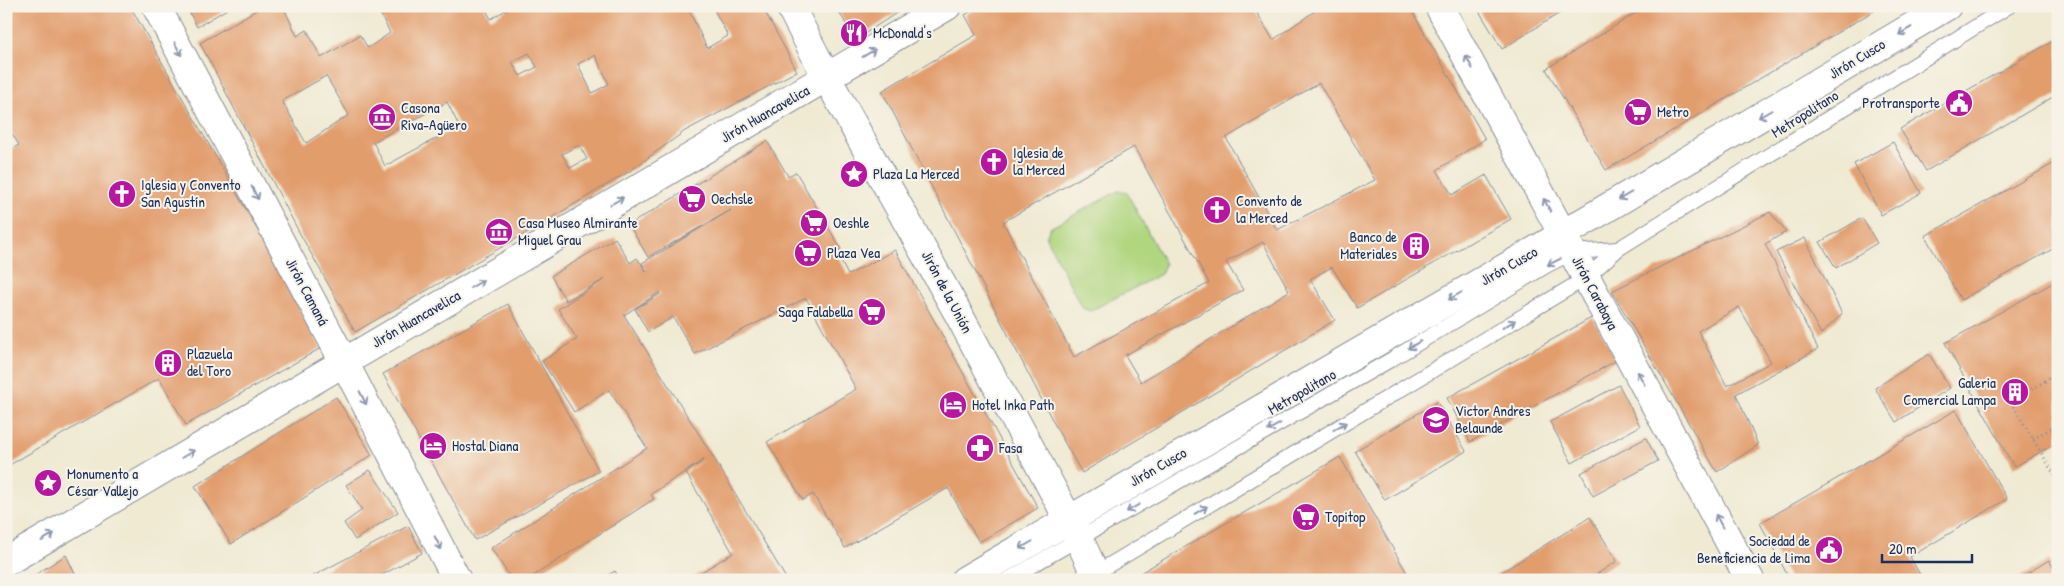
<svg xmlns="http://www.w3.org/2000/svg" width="2064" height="586" viewBox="0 0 2064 586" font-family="'Patrick Hand',sans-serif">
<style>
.green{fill:#b1d680;stroke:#66826f}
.building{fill:#e29d6d;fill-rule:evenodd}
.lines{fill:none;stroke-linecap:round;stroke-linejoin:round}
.lane-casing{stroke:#868c98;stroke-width:16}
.street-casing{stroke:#868c98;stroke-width:30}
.secondary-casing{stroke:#868c98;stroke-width:30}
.path{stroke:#868c98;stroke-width:3;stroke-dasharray:1 4;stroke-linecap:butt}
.lane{stroke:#fff;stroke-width:14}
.street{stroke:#fff;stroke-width:28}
.secondary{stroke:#fff;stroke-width:28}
.oneway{stroke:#8d97ae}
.labels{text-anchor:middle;stroke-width:4;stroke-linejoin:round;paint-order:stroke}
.poi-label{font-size:15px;fill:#1b2f5e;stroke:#f7f3e8;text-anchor:start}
.street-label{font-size:15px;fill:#1b2f5e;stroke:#f7f3e8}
</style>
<rect width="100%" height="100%" fill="#f7f3e8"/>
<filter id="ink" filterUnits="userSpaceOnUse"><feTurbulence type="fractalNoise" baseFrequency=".02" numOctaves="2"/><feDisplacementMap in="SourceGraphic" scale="10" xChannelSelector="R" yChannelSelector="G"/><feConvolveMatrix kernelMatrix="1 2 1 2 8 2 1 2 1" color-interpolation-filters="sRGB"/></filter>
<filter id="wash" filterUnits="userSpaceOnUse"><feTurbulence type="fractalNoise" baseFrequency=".0096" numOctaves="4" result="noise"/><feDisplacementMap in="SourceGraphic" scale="20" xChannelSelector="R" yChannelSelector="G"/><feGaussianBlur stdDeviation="1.12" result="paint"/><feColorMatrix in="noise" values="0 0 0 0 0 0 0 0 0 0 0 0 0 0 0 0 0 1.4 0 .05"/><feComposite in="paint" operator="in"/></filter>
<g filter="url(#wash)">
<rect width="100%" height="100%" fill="#f0ead3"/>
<path class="green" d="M1118 191 1127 193 1165 264 1161 274 1090 311 1082 308 1046 237 1050 228Z"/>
<g id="blocks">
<g class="building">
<path d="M6 6H130L261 236 321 348 186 425 159 378 6 467V152L19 145 6 124Z"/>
<path d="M186 6H232L197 27Z"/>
<path d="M263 6H283L297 36 307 30 321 58 360 35 368 48 390 33 377 7 379 6H484L491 19 512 6H687L707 48 728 36 712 6H762L797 71 685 131 630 171 526 233 355 332 299 232 200 43ZM529 53 537 67 520 76 512 62ZM595 55 609 84 592 93 578 64ZM326 76 349 115 306 143 282 101ZM447 102 459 126 385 166 373 142ZM579 145 587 159 570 168 562 154Z"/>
<path d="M836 6H907L855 40Z"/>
<path d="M979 6H1253L1273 40 1322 6H1409L1485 139 1437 170 1452 195 1486 175 1511 219 1357 308 1332 267 1310 279 1335 320 1082 473 1058 431 882 91 976 35 965 15ZM1319 83 1375 180 1277 230 1226 138ZM1134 147 1209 283 1074 357 1003 222ZM1263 242 1289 291 1141 382 1125 355 1243 290 1226 262Z"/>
<path d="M1476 6H1571L1502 49Z"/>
<path d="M1647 6H1882L1606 170 1546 69Z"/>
<path d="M2058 38V94L1926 171 1900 129Z"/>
<path d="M767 141 788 176 796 172 841 249 836 252 848 275 895 250 1038 508 979 542 948 488 845 548 813 494 803 500 767 442 856 389 806 298 695 354 673 317 648 332 635 309 660 294V292L624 315 712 455 787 580H688L733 553 686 473 705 459 651 494 654 499 527 580H512L491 548 647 448 609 390 574 412 542 361 577 339 558 309 605 279 566 301 551 276 615 238 630 263 637 258 647 272 642 263 731 210 648 257 629 225Z"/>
<path d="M1893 142 1921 193 1881 215 1854 164Z"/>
<path d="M2058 161V246L1961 300 1925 236Z"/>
<path d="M1770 212 1786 232 1765 244 1818 349 1736 394 1758 445 1717 472 1612 291ZM1739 307 1771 362 1727 386 1698 331Z"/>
<path d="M1862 218 1877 243 1836 268 1820 242Z"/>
<path d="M1805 238 1842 314 1821 334 1776 252Z"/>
<path d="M2058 280V442L2014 467 1945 343Z"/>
<path d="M508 304 599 471 475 540 383 374Z"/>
<path d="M1593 317 1617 360 1470 442 1447 398Z"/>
<path d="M1929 354 1950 388 1896 422 1875 388Z"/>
<path d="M1619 385 1640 426 1572 463 1550 422Z"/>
<path d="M336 397 372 455 231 544 195 486Z"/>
<path d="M1437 402 1466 451 1385 500 1355 451Z"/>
<path d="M1956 410 2007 499 1910 557 1923 580H1790L1760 523Z"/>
<path d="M1646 438 1658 461 1593 496 1581 473Z"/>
<path d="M1340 457 1411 580H1137L1135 576Z"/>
<path d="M370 470 398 512 355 540 344 523 362 510 346 485Z"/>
<path d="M1590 517 1617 561 1588 580H1489Z"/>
<path d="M408 526 422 553 373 580H315L313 576Z"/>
<path d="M66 555 78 580H27Z"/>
<path d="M2049 560 2058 576V580H2016Z"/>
<path d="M615 571 620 580H600Z"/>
</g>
</g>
</g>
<g filter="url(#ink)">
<use href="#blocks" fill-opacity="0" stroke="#868c98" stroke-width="1"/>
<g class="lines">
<defs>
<g id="lane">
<path d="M1091 576 1586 278 1618 249 2009 6"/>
<path d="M1007 580 1392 359 1546 266 1573 252 1618 249"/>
</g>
<g id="street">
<path d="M156 6 344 362 457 580"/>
<path d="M790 6 827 78 959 315 1079 539 1098 580"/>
<path d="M1439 6 1750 580"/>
<path d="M6 562 947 6"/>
</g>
<path id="secondary" d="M965 580 1536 250 1947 6"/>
</defs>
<use href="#lane" class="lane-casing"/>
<use href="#street" class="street-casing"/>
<use href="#secondary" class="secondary-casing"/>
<g class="path">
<path d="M2058 373 2011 402 2058 481"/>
<path d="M2033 439 2058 424"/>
</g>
<use href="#lane" class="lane"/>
<use href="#street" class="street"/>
<use href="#secondary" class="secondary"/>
</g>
<defs><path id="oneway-shaft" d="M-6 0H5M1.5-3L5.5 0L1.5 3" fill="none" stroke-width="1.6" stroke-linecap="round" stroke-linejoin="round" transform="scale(1.25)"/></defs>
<g class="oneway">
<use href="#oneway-shaft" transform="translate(1905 31) rotate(149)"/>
<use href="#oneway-shaft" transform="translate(178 49) rotate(62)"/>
<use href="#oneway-shaft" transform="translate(869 53) rotate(-31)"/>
<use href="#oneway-shaft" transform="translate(1469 62) rotate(-118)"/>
<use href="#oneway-shaft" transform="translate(1765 114) rotate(150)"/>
<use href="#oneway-shaft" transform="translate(255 193) rotate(62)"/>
<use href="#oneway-shaft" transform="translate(1625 196) rotate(150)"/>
<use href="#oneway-shaft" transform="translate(617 201) rotate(-30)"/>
<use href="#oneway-shaft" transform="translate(1547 205) rotate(-119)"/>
<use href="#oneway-shaft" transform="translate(1554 262) rotate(153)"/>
<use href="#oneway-shaft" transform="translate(477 284) rotate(-30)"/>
<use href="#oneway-shaft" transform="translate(1455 296) rotate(150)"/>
<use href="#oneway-shaft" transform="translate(1509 324) rotate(-31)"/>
<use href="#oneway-shaft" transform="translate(1414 345) rotate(149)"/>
<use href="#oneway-shaft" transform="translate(1641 378) rotate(-118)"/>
<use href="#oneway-shaft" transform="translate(363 398) rotate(63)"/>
<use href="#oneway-shaft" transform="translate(1340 426) rotate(-31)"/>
<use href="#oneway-shaft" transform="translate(1274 427) rotate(150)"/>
<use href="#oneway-shaft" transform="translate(188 454) rotate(-31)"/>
<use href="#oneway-shaft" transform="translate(1133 508) rotate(150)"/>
<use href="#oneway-shaft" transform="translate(1201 510) rotate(-31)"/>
<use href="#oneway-shaft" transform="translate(1719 521) rotate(-118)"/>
<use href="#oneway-shaft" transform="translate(48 537) rotate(-31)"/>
<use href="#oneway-shaft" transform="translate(438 543) rotate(63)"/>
<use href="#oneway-shaft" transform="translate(1026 545) rotate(150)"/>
</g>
</g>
<defs>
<symbol id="restaurant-disc" viewBox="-11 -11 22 22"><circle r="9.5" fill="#b5179e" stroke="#f7f3e8"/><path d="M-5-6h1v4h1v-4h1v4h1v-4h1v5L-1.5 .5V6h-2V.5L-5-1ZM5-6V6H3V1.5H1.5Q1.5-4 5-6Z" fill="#fff"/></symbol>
<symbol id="civic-disc" viewBox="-11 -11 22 22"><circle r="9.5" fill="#b5179e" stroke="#f7f3e8"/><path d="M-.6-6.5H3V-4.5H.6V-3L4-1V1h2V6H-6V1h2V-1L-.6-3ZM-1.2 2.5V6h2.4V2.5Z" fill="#fff"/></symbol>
<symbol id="supermarket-disc" viewBox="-11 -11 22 22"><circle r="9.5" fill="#b5179e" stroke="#f7f3e8"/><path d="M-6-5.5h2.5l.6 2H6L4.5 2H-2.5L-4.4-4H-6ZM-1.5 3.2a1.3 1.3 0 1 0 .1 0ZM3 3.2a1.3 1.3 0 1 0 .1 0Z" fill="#fff"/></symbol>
<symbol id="museum-disc" viewBox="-11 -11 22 22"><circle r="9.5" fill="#b5179e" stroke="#f7f3e8"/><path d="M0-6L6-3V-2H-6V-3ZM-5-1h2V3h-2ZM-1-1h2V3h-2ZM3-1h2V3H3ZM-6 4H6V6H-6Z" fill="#fff"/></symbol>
<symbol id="church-disc" viewBox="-11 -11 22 22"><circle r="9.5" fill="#b5179e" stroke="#f7f3e8"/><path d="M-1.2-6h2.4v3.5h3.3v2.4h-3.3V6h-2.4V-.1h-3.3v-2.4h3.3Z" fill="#fff"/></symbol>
<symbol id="sight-disc" viewBox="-11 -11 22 22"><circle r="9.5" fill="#b5179e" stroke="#f7f3e8"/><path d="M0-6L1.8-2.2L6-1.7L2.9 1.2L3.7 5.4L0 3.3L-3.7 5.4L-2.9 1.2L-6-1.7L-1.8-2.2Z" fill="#fff"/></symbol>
<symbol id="building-disc" viewBox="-11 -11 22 22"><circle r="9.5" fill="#b5179e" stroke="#f7f3e8"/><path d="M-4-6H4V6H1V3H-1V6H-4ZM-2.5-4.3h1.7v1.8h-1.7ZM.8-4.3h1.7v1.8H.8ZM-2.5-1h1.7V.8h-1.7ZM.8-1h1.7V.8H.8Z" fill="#fff"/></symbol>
<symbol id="hotel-disc" viewBox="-11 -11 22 22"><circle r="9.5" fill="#b5179e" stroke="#f7f3e8"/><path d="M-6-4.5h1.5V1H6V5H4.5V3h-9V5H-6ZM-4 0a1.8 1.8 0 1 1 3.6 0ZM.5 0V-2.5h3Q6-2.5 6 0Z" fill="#fff"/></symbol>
<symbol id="school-disc" viewBox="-11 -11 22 22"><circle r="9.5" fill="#b5179e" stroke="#f7f3e8"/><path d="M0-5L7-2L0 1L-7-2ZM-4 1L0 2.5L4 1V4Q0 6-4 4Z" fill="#fff"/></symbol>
<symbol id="pharmacy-disc" viewBox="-11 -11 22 22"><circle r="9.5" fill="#b5179e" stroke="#f7f3e8"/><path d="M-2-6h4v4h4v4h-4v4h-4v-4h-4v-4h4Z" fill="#fff"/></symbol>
</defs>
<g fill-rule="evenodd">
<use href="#restaurant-disc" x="838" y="17" width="32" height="32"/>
<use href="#civic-disc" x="1943" y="87" width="32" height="32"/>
<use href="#supermarket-disc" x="1622" y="96" width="32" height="32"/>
<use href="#museum-disc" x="366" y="101" width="32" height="32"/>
<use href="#church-disc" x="978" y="146" width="32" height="32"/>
<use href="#sight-disc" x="838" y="158" width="32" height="32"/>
<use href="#church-disc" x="106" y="178" width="32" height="32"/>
<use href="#supermarket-disc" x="676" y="183" width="32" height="32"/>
<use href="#church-disc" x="1201" y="194" width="32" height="32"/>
<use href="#supermarket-disc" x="798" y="207" width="32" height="32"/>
<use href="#museum-disc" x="483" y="216" width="32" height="32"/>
<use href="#building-disc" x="1400" y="230" width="32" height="32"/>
<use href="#supermarket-disc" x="792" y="237" width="32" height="32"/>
<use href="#supermarket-disc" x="856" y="296" width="32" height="32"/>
<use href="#building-disc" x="152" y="347" width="32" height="32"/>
<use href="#building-disc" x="1999" y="376" width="32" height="32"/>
<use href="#hotel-disc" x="937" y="389" width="32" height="32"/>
<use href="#school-disc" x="1420" y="404" width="32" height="32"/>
<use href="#hotel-disc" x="417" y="430" width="32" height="32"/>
<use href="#pharmacy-disc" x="964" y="432" width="32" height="32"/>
<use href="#sight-disc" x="32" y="467" width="32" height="32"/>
<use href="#supermarket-disc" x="1290" y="501" width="32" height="32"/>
<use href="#civic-disc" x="1813" y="534" width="32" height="32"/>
</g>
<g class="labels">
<g class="poi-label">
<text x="873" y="38">McDonald's</text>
<text x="1940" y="108" text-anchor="end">Protransporte</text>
<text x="401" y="113">Casona<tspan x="401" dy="17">Riva-Agüero</tspan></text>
<text x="1657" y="117">Metro</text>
<text x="1013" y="158">Iglesia de<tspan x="1013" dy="17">la Merced</tspan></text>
<text x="873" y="179">Plaza La Merced</text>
<text x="141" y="190">Iglesia y Convento<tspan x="141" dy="17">San Agustín</tspan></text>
<text x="711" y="204">Oechsle</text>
<text x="1236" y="206">Convento de<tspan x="1236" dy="17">la Merced</tspan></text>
<text x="518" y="228">Casa Museo Almirante<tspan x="518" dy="17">Miguel Grau</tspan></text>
<text x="833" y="228">Oeshle</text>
<text x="1397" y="242" text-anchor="end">Banco de<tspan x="1397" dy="17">Materiales</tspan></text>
<text x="827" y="258">Plaza Vea</text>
<text x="853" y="317" text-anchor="end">Saga Falabella</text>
<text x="187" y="359">Plazuela<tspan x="187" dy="17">del Toro</tspan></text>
<text x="1996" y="388" text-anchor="end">Galeria<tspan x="1996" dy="17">Comercial Lampa</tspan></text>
<text x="972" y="410">Hotel Inka Path</text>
<text x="1455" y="416">Victor Andres<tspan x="1455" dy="17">Belaunde</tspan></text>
<text x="452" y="451">Hostal Diana</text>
<text x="999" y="453">Fasa</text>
<text x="67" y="479">Monumento a<tspan x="67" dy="17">César Vallejo</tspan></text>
<text x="1325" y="522">Topitop</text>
<text x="1810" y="546" text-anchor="end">Sociedad de<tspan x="1810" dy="17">Beneficiencia de Lima</tspan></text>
</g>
<g class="street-label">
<text transform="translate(1857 59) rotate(-31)" y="5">Jirón Cusco</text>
<text transform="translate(765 114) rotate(-30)" y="5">Jirón Huancavelica</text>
<text transform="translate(1805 114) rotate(-32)" y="5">Metropolitano</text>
<text transform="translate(1509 266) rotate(-30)" y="5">Jirón Cusco</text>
<text transform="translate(307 292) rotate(62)" y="5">Jirón Camaná</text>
<text transform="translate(947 292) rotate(62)" y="5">Jirón de la Unión</text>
<text transform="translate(1595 293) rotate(62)" y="5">Jirón Carabaya</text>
<text transform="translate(416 319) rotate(-30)" y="5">Jirón Huancavelica</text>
<text transform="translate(1302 392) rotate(-30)" y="5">Metropolitano</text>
<text transform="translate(1158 467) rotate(-30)" y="5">Jirón Cusco</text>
</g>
</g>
<rect width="2064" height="586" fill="none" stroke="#f7f3e8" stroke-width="25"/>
<path d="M1882 554v8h90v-8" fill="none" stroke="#1b2f5e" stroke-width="2.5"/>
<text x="1889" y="554" font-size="15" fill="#1b2f5e" stroke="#f7f3e8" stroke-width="4" paint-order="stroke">20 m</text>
</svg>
